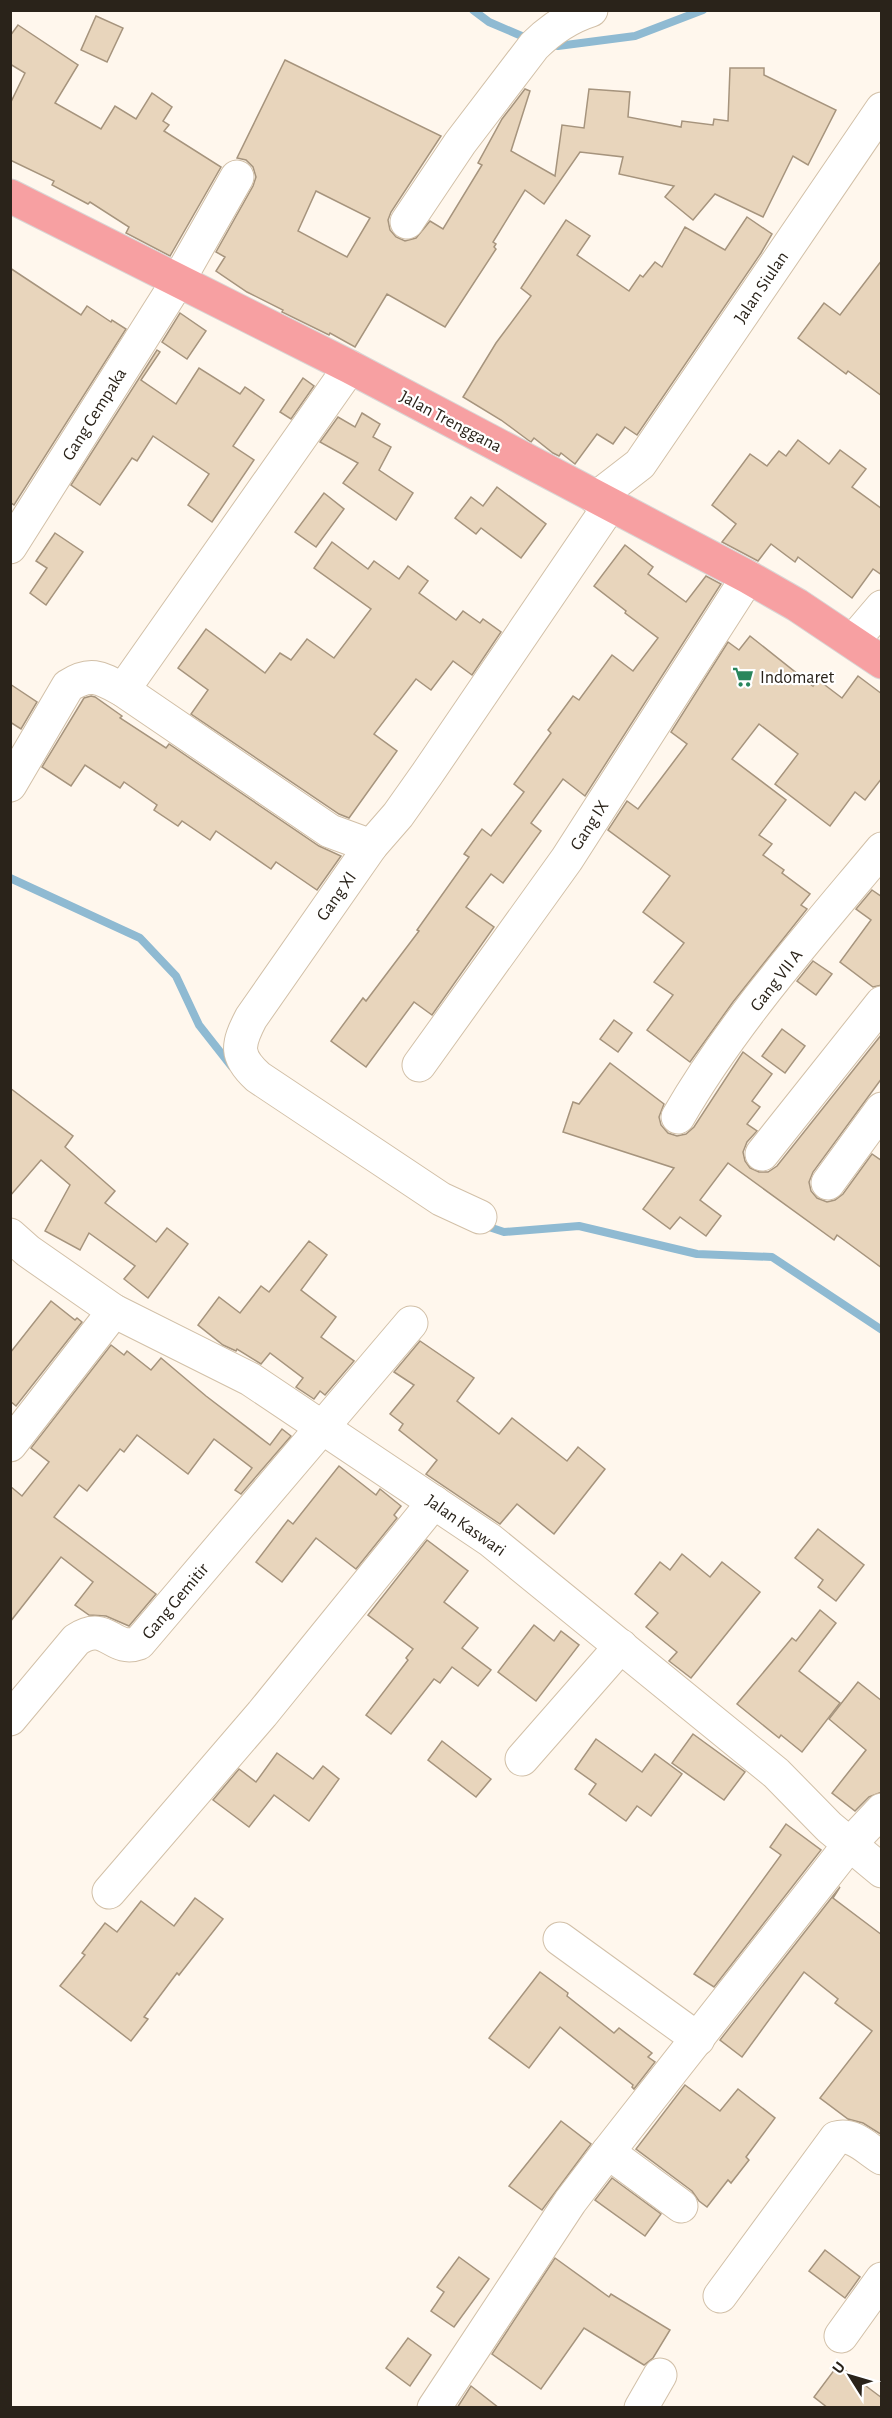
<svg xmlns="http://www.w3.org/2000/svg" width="892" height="2418" viewBox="0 0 892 2418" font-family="'Alegreya Sans',sans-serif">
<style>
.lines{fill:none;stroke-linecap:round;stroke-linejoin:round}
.stream{stroke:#8fbad2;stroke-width:8}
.building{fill:#e8d5bc;stroke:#a6947d;stroke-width:1.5;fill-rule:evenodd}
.minor-casing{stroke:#d2c0a8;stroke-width:35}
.major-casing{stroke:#d9d7d6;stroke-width:35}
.minor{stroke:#fff;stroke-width:33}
.major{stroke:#f7a0a2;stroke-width:33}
.labels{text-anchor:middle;stroke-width:4.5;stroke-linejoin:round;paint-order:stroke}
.street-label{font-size:18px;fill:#2a231a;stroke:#fff}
.poi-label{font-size:18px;fill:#2a231a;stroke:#fff;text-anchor:start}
</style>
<rect width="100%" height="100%" fill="#fff7ed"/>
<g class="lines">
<g class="stream">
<path d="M473 10 489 22 531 40"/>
<path d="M549 44 558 46 635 36 703 10"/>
<path d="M10 878 140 938 176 976 199 1025 232 1067"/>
<path d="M483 1225 504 1232 579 1226 697 1254 772 1257 882 1330"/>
</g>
</g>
<g class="building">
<path d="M96 16 123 28 107 62 81 50Z"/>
<path d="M18 25 78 65 55 103 101 129 115 106 136 119 152 93 172 107 163 121 169 125 164 131 221 167 170 256 126 233 129 227 90 202 88 204 52 185 54 181 10 160V104L25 73 10 64V36Z"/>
<path d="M285 60 441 136 391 212 388 220 390 230 396 237 405 241 416 238 430 221 443 229 482 165 478 163 502 119 525 89 530 91 511 151 555 176 562 125 584 128 589 89 630 92 628 117 681 127 682 121 713 125 714 119 728 121 730 68H764V75L836 110 808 165 793 156 763 217 715 194 693 220 665 197 674 186 619 174 623 157 580 152 544 204 525 190 493 242 496 244 494 247 496 249 445 327 387 294 355 347 330 333 329 335 282 312 283 310 247 292 216 271 225 257 216 252 253 186 256 177 253 167 246 160 237 158ZM316 191 370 218 347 257 298 231Z"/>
<path d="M747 217 772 234 761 253 637 435 625 427 613 444 597 434 575 464 561 453 559 456 553 453 534 438 531 442 528 440 501 420 463 397 496 343 531 296 521 288 566 220 590 236 577 255 629 291 640 275 643 277 655 262 662 267 685 227 725 250Z"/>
<path d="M882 260V396L848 371 846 374 798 338 824 303 840 315Z"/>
<path d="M10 268 81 315 87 306 111 322 112 320 126 329 14 505 10 502Z"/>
<path d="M180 313 206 331 187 359 162 342Z"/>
<path d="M157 350 160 352 141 380 176 404 199 368 240 394 245 387 264 400 233 446 254 460 212 522 188 505 209 474 153 436 137 461 132 458 100 505 71 485Z"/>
<path d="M303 378 314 386 291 419 280 412Z"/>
<path d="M362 413 380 424 373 437 391 447 379 470 413 493 396 520 343 483 358 463 320 442 338 417 355 427Z"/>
<path d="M798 440 829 464 840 450 866 469 852 487 882 509V575L873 569 852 598 798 557 795 562 771 544 758 561 722 542 736 524 712 505 750 454 767 466 779 451 786 456Z"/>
<path d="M497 487 546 524 521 558 481 528 476 534 455 518 471 497 483 506Z"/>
<path d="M324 493 344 509 316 547 295 532Z"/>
<path d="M55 533 83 552 46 605 30 593 47 568 36 561Z"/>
<path d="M332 542 368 569 374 561 399 579 408 566 428 581 419 593 456 620 463 611 480 623 483 619 501 632 472 675 453 661 431 690 416 679 374 734 397 751 349 818 339 814 191 714 208 690 178 668 206 629 265 673 280 653 291 660 307 639 334 658 371 609 314 568Z"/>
<path d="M625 545 653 567 648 574 686 602 706 576 721 584 585 796 563 779 531 823 541 831 503 883 491 874 466 907 494 927 432 1015 414 1002 366 1067 331 1041 363 998 366 1001 419 931 417 930 469 857 464 854 482 829 491 836 524 792 514 784 551 733 548 730 573 696 579 700 612 655 633 671 658 638 625 613 626 611 594 586Z"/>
<path d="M750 636 813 686 817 679 842 698 858 676 882 694V778L865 800 855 792 830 826 775 784 798 754 759 724 732 759 786 800 759 835 772 844 763 855 784 870 782 873 810 894 801 905 807 909 733 1002 690 1062 647 1030 673 995 654 982 684 943 643 912 670 876 608 830 627 801 638 809 687 744 671 732 728 642 739 650Z"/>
<path d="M10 684 37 702 21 729 10 722Z"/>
<path d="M91 696 95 697 122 716 120 718 166 748 169 744 319 846 341 856 317 890 276 862 271 869 216 831 210 840 182 821 178 826 154 810 157 805 124 782 120 788 85 765 71 786 42 767 84 698Z"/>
<path d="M872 890 882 897V985L873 987 840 962 871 920 856 909Z"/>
<path d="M813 961 832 974 816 995 797 981Z"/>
<path d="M614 1020 632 1033 618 1052 600 1039Z"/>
<path d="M782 1029 805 1046 785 1073 762 1056Z"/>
<path d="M882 1034V1078L813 1172 809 1182 811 1191 817 1198 827 1202 835 1200 843 1194 872 1154 882 1161V1268L837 1235 834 1240 728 1163 700 1200 721 1216 706 1236 680 1217 670 1229 643 1209 674 1168 563 1132 573 1102 579 1104 610 1063 664 1104 659 1117 661 1125 668 1133 677 1136 686 1134 694 1127 743 1052 772 1074 752 1101 760 1107 747 1124 757 1131 747 1142 743 1152 745 1161 750 1168 759 1172H768L777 1166Z"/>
<path d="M10 1088 73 1136 65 1147 115 1191 105 1203 156 1242 167 1228 188 1244 148 1298 124 1279 135 1266 89 1233 80 1250 45 1231 70 1185 41 1160 10 1196Z"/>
<path d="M309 1241 327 1255 301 1290 336 1317 321 1337 354 1361 325 1395 320 1391 314 1399 296 1387 303 1378 270 1353 261 1364 237 1349 236 1351 223 1345 198 1325 219 1297 240 1313 261 1286 269 1292Z"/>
<path d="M51 1301 75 1320 77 1318 82 1322 16 1406 10 1401V1353Z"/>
<path d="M420 1341 474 1378 457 1401 499 1434 512 1418 567 1461 578 1447 605 1469 554 1534 517 1504 500 1524 426 1474 437 1460 399 1430 403 1424 390 1414 414 1385 394 1372Z"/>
<path d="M111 1345 124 1355 127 1351 151 1370 161 1358 206 1396 270 1445 282 1429 291 1436 241 1494 235 1490 252 1468 214 1439 188 1474 137 1435 124 1452 120 1449 87 1491 79 1485 54 1517 156 1594 129 1626 106 1616 89 1615 75 1605 93 1582 61 1557 10 1622V1486L22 1496 49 1462 31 1448Z"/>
<path d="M339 1466 376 1495 380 1489 401 1506 394 1515 397 1518 356 1569 316 1538 282 1582 256 1562 288 1520 293 1524Z"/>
<path d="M818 1529 864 1565 836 1601 818 1587 823 1580 795 1558Z"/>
<path d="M427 1540 468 1571 444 1602 478 1628 462 1648 491 1670 478 1686 452 1667 440 1683 434 1679 391 1734 366 1715 408 1660 406 1658 413 1649 368 1615Z"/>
<path d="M682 1554 710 1577 722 1562 760 1592 691 1678 669 1661 677 1652 646 1627 658 1613 635 1594 660 1562 670 1570Z"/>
<path d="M820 1610 836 1623 799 1671 840 1703 802 1752 781 1735 779 1738 737 1704 792 1638 796 1641Z"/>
<path d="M534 1625 554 1641 561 1631 579 1645 536 1701 498 1672Z"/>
<path d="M858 1682 882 1701V1792L869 1797 855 1811 832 1793 866 1750 829 1719Z"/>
<path d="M693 1734 745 1772 724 1800 672 1763Z"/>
<path d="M596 1739 642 1772 655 1754 682 1774 651 1816 637 1806 626 1821 589 1794 596 1784 575 1769Z"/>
<path d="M442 1741 491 1779 476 1797 428 1760Z"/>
<path d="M277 1753 313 1779 323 1766 339 1779 309 1821 274 1795 249 1827 213 1800 239 1769 256 1782Z"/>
<path d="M786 1824 821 1850 714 1987 694 1974 781 1855 770 1847Z"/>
<path d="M840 1887 833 1898 882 1935V2135L863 2123 848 2119 820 2098 872 2031 835 2003 838 1999 804 1972 742 2057 720 2040Z"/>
<path d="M195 1898 223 1919 179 1975 177 1973 144 2017 148 2019 131 2041 60 1986 85 1955 82 1953 105 1923 117 1932 141 1901 174 1926Z"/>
<path d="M540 1972 568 1993 567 1996 614 2033 619 2028 652 2053 648 2057 655 2062 634 2089 632 2087 633 2085 560 2027 529 2068 489 2038Z"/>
<path d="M685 2085 720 2111 738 2089 775 2118 746 2157 749 2160 731 2183 728 2180 707 2207 699 2201 692 2191 636 2149Z"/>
<path d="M561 2121 591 2144 542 2210 509 2186Z"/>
<path d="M612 2178 661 2214 645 2236 595 2200Z"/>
<path d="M825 2250 860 2277 845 2298 809 2271Z"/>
<path d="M459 2257 489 2279 454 2327 431 2311 444 2292 437 2287Z"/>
<path d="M555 2258 609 2297 611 2294 670 2330 653 2358 644 2365 584 2328 541 2389 492 2354Z"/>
<path d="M408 2338 431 2355 410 2386 386 2368Z"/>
<path d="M838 2365 882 2398V2408H828L814 2397Z"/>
<path d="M471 2386 499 2408H457Z"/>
</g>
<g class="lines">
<defs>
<g id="minor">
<path d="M407 222 460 143 534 46C550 30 569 17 591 10"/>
<path d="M596 498 640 464 882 109"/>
<path d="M10 547 178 281 237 177"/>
<path d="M853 641 882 607"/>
<path d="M123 690 350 367"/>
<path d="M10 785 68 686C91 671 101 678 123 690L330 831 371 846"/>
<path d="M419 1065 567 859 748 577"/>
<path d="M678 1117C732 1023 812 933 882 849"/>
<path d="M762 1154 882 1003"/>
<path d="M828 1183 882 1109"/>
<path d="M480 1217 441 1199 258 1077C235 1056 237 1045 251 1018L371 846 398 815 427 774 610 505"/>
<path d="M10 1235 28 1251 114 1311 250 1379 490 1540 776 1773 829 1827 882 1871"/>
<path d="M10 1445 114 1311"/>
<path d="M10 1719 76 1640C107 1619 112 1653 139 1643L411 1323"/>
<path d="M522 1759 621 1646"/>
<path d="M109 1892 262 1714 434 1502"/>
<path d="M560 1939 698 2039"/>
<path d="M608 2152 681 2206"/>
<path d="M720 2296 836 2138C854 2133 867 2149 882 2158"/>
<path d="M841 2336 882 2279"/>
<path d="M434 2408 570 2202 608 2152 849 1845 882 1810"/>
<path d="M641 2408 660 2375"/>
</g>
<path id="major" d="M10 196 350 367 748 577 797 605 882 662"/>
</defs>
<use href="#minor" class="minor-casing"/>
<use href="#major" class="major-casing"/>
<use href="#minor" class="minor"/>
<use href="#major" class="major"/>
</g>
<defs>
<symbol id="supermarket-bare" viewBox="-9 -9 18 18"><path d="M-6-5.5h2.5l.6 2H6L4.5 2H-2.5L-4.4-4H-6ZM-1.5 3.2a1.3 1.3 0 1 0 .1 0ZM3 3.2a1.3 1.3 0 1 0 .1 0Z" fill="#2a865c" stroke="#fff" stroke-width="2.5" paint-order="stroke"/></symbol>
</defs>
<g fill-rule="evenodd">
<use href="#supermarket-bare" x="728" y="662" width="30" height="30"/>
</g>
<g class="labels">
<g class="street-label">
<text transform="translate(761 287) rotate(-56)" y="6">Jalan Siulan</text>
<text transform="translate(94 414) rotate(-58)" y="6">Gang Cempaka</text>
<text transform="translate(451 421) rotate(28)" y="6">Jalan Trenggana</text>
<text transform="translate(589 825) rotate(-57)" y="6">Gang IX</text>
<text transform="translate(336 896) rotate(-55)" y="6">Gang XI</text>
<text transform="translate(776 980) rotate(-52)" y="6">Gang VII A</text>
<text transform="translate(466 1525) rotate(35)" y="6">Jalan Kaswari</text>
<text transform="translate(175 1601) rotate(-50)" y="6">Gang Gemitir</text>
</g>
<g class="poi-label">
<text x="760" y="683">Indomaret</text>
</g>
</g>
<rect width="892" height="2418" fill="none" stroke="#2a231a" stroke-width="24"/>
<g transform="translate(850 2376) rotate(307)" stroke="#ffffff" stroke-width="4.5" paint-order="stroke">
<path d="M0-4.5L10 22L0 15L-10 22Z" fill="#2a231a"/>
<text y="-9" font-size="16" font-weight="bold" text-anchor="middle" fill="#2a231a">U</text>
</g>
</svg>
